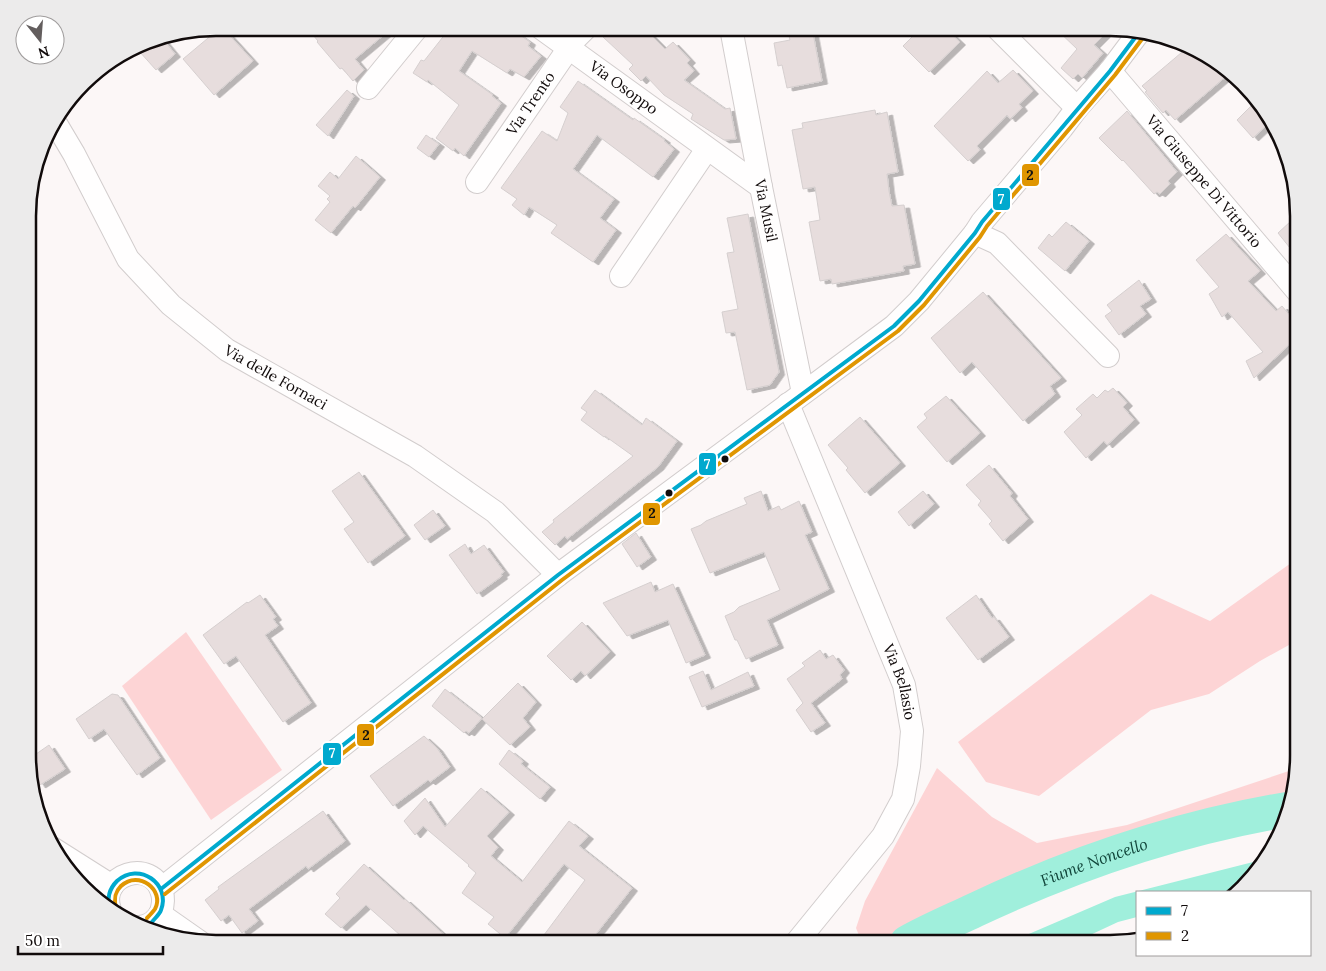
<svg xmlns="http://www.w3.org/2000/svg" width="1326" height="971" viewBox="0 0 1326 971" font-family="Lora,serif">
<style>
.green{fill:#fdd4d5}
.water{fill:#a0efdc}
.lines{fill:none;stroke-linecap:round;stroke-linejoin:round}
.river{stroke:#a0efdc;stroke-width:35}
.building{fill:#e7dddd;stroke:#d5cfcf;filter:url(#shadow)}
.minor-casing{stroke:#d2cdcd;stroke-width:24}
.minor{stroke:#fffefe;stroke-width:22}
.bus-1-casing{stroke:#fff;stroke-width:8}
.bus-2-casing{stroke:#fff;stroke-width:8}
.bus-1{stroke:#00a9ce;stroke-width:4}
.bus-2{stroke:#e09601;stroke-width:4}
.bus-dot{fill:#110b0b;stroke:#fff;stroke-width:2}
.labels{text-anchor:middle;stroke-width:4;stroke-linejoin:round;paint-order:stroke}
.street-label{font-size:15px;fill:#110b0b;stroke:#fff}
.water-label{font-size:16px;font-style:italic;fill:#104439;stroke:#fff}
.rim{fill:none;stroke:#110b0b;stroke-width:2.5}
.line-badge{stroke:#fff;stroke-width:2}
.badge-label{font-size:14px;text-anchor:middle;font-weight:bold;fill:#fff}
.pale-badge-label{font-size:14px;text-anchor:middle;font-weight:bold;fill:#111}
</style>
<defs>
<filter id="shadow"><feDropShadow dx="5.5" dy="3" stdDeviation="0" flood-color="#0004"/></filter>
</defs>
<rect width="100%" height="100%" fill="#fcf7f7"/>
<g class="green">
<path d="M1298 558V640L1260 661 1209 694 1151 710 1039 796 986 782 958 742 1151 594 1210 621Z"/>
<path d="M186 632 282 770 211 820 122 686Z"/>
<path d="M937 768 992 817 1037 843 1127 825 1298 768 1290 809 1253 815 1194 828 1078 866 991 903 907 943H862L856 928 865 901Z"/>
</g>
<path class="water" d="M1265 859 1259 870 1232 892H1137V917L1118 922 1073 943H1008L1115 897Z"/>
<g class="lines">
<path class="river" id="s1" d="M907 943C928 931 952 921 975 910 1075 863 1181 827 1290 809"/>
</g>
<g class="building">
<path d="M220 28H223L253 61 214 95 183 59Z"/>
<path d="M307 28H392L355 59 364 70 353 81 342 68 340 69 317 42 318 41Z"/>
<path d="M450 28H510L530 42 528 46 541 56 524 77 510 69 507 73 472 51 459 71 493 95 492 96 501 103 464 156 455 148 453 151 436 138 459 105 428 80 427 82 413 73 421 60 424 61Z"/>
<path d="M612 28H644L665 49 673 42 690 60 687 63 694 71 684 80 725 109 730 108 736 139 724 140 691 119 693 114 664 95 646 76 641 81 629 69 633 65 603 37Z"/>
<path d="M812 28 822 81 787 88 782 65 778 66 774 43 790 40 788 32Z"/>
<path d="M921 28H945L960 42 929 72 903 46Z"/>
<path d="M1055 28H1111L1094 45 1103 53 1082 78 1078 74 1073 79 1061 68 1077 49Z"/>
<path d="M162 38 175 54 156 70 139 51 152 40Z"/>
<path d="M1188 47 1225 67 1230 73 1175 120 1166 110 1163 113 1145 92 1147 91 1142 86Z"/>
<path d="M1013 70 1033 91 1019 104 1022 108 1010 119 1007 115 977 146 980 150 968 161 934 126 987 71 998 83Z"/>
<path d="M578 81 633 120 634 118 665 140 664 141 674 149 653 177 597 135 573 169 614 199 600 218 616 230 593 262 551 233 557 225 529 207 524 215 512 205 517 199 501 188 542 131 557 141 568 113 560 107Z"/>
<path d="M347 90 354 96 328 136 316 125Z"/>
<path d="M1254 103 1270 122 1253 138 1237 120Z"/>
<path d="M875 110 876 115 887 112 898 172 887 174 889 191 892 206 904 205 915 264 903 266 904 271 832 284 831 279 820 281 809 222 820 220 815 187 803 189 792 130 803 128 802 123Z"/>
<path d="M1127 111 1177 172 1168 181 1170 184 1160 194 1157 192 1154 194 1123 160 1122 161 1099 138Z"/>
<path d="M426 135 439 144 429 157 417 148Z"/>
<path d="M356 156 380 177 355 208 353 206 331 233 315 220 330 202 327 199 330 196 318 186 330 172 338 179Z"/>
<path d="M748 214 779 372 770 385 747 390 735 332 726 333 722 312 738 309 727 253 734 252 727 218Z"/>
<path d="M1291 221 1298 229V258L1278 233Z"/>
<path d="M1066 222 1089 241 1065 271 1038 248 1049 234 1052 237Z"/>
<path d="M1226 234 1260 271 1248 281 1276 311 1282 306 1298 325V335L1293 340V341L1254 378 1246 361 1263 352 1228 312 1222 317 1209 294 1219 287 1196 260Z"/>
<path d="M1139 280 1151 299 1140 306 1146 314 1119 335 1105 316 1112 311 1107 305Z"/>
<path d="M983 292 1061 378 1050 386 1055 394 1023 421 972 362 960 373 931 338Z"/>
<path d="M1113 388 1127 403 1123 407 1134 420 1107 445 1104 441 1086 458 1064 432 1082 415 1076 409 1093 394 1097 398 1105 390 1108 392Z"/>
<path d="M595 390 642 425 646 418 677 441 658 467 567 539 565 536 555 545 542 532 554 522 553 520 633 456 605 436 604 437 581 420 587 412 581 408Z"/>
<path d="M946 396 980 433 947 462 917 427 927 418 924 414Z"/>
<path d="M860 417 900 463 865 493 846 470 848 468 828 445Z"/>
<path d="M989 465 1012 493 1010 496 1028 519 1003 541 989 524 992 521 978 505 981 501 966 485Z"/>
<path d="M359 472 405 536 368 563 344 529 354 522 332 491Z"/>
<path d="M761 491 768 511 779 506 781 510 799 501 812 532 805 535 829 589 767 620 778 645 746 659 737 640H735L725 616 734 612 739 607 780 590 764 552 710 573 691 529 701 525 706 521 747 504 744 498Z"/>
<path d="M923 491 934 504 909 526 898 512Z"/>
<path d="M433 510 445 526 425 540 414 525Z"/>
<path d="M636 533 651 557 637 567 622 544Z"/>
<path d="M465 544 471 554 484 545 504 572 501 574 502 576 477 594 449 555Z"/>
<path d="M651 582 655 592 673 584 705 655 686 663 668 620 627 636 603 603Z"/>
<path d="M260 595 276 617 273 619 278 626 265 635 311 703 283 722 236 656 224 664 203 635 247 602 248 603Z"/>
<path d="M976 595 992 618 994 617 1009 637 978 660 946 618Z"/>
<path d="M582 622 610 652 585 676 581 671 571 680 547 656Z"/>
<path d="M820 650 826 659 833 655 844 670 840 675 842 679 811 703 825 723 811 732 796 710 803 703 787 679 805 666 802 663Z"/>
<path d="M703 671 711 690 748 672 754 686 702 707 689 677Z"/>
<path d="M518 683 536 702 523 718 530 727 510 745 482 719Z"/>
<path d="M445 689 482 718 469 733 466 731 464 733 432 706Z"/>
<path d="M112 694 118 695 160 758 137 775 104 729 89 739 76 719Z"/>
<path d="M424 736 437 748 450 767 430 782 428 780 393 806 370 776Z"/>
<path d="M49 745 65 769 40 785 29 768V759Z"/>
<path d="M509 750 523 761 521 764 550 787 540 799 499 764Z"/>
<path d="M481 788 509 812 487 836 498 847 491 856 522 882 569 821 588 836 579 846 632 888 589 943H538L585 880 564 864 505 938 488 924 494 917 462 893 476 873 468 866 469 865 423 826 415 835 404 821 425 798 445 827Z"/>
<path d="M323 811 345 841 308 869 306 866 249 909 258 921 242 933 229 915 221 921 205 900 219 889 218 887Z"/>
<path d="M364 864 404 900 405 899 453 943H409L366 905 341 928 325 914 340 898 336 894Z"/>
</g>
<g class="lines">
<defs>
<g id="minor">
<path id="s2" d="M541 28 761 187"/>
<path id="s3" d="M731 28 761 187 803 393"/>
<path d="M997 28 1077 108"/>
<path id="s4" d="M1110 71 1298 292"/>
<path d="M368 88 417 28"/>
<path id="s5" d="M55 122 74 154 128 259 171 305 227 350 415 456 495 512 558 575"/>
<path id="s6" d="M477 182 575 39 586 28"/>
<path d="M975 233 997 243 1108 356"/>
<path d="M621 276 707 149"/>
<path id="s7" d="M788 404 904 685 912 731 909 766 903 799 883 836 796 943"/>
<path d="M52 848 112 886"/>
<path d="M161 889 558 575 894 326 919 301 975 233 982 222 1062 128 1077 108 1110 71 1140 31"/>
<path d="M110 910C97 874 153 857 162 893 164 899 163 905 161 912 157 920 149 926 140 927"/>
<path d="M160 914 200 942"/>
</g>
</defs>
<use href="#minor" class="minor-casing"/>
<use href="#minor" class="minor"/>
<defs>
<g id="bus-1">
<path d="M161 889 558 575 894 326 919 301 975 233 982 222 1110 71 1140 31"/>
<path d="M110 909C107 899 109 889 117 881 139 861 171 884 161 910 160 914 155 918 152 922"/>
</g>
<g id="bus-2">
<path d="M165 894 562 580 898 331 924 305 980 237 987 226 1115 75 1145 35"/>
<path d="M116 908C114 900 114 893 121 886 139 869 165 891 155 909 153 912 150 915 147 918"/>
</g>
</defs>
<use href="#bus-1" class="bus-1-casing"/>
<use href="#bus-2" class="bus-2-casing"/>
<use href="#bus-1" class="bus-1"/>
<use href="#bus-2" class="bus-2"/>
</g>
<g class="bus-dot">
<circle cx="725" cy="459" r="4.5"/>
<circle cx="669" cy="493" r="4.5"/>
</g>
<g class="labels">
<g class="street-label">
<text dy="5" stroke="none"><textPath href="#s2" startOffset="102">Via Osoppo</textPath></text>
<text dy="5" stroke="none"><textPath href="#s6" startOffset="95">Via Trento</textPath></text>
<text dy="5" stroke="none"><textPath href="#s4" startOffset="145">Via Giuseppe Di Vittorio</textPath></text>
<text dy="5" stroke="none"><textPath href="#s3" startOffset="186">Via Musil</textPath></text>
<text dy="5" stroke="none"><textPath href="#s5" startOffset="346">Via delle Fornaci</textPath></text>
<text dy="5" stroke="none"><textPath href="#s7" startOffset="300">Via Bellasio</textPath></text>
</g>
<g class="water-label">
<text dy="6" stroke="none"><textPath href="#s1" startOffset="204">Fiume Noncello</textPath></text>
</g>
</g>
<path d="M0 0H1326V971H0ZM216 36H1110A180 180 0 0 1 1290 216V755A180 180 0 0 1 1110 935H216A180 180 0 0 1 36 755V216A180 180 0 0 1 216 36Z" fill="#ecebeb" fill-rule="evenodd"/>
<path class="rim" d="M216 36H1110A180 180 0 0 1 1290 216V755A180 180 0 0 1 1110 935H216A180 180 0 0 1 36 755V216A180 180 0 0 1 216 36Z"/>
<g class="line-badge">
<rect x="1021" y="163" width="19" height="24" rx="5" fill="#e09601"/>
<rect x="992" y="187" width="19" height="24" rx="5" fill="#00a9ce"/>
<rect x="698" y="452" width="19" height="24" rx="5" fill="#00a9ce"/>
<rect x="642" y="502" width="19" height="24" rx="5" fill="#e09601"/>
<rect x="356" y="723" width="19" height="24" rx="5" fill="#e09601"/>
<rect x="322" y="742" width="20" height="24" rx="5" fill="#00a9ce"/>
</g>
<g class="badge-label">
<text x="1001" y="204">7</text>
<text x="707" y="469">7</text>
<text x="332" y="758">7</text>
</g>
<g class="pale-badge-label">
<text x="1030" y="180">2</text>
<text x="652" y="518">2</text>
<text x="366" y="740">2</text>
</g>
<rect x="1136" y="891" width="175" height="65" fill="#ffffff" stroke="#a09d9d"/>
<rect x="1146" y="907" width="25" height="8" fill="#00a9ce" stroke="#a09d9d"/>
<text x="1181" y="916" font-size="15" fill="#110b0b">7</text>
<rect x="1146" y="932" width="25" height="8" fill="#e09601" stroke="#a09d9d"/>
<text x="1181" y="941" font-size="15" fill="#110b0b">2</text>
<g transform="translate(40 40) rotate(163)"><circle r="24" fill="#ffffff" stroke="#a09d9d"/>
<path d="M0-4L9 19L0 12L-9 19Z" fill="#635e5e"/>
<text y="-8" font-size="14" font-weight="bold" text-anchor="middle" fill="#110b0b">N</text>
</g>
<path d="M18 946v8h145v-8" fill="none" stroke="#110b0b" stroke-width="2.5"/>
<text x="25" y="946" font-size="15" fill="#110b0b" stroke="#ffffff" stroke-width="4" paint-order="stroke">50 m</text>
</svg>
